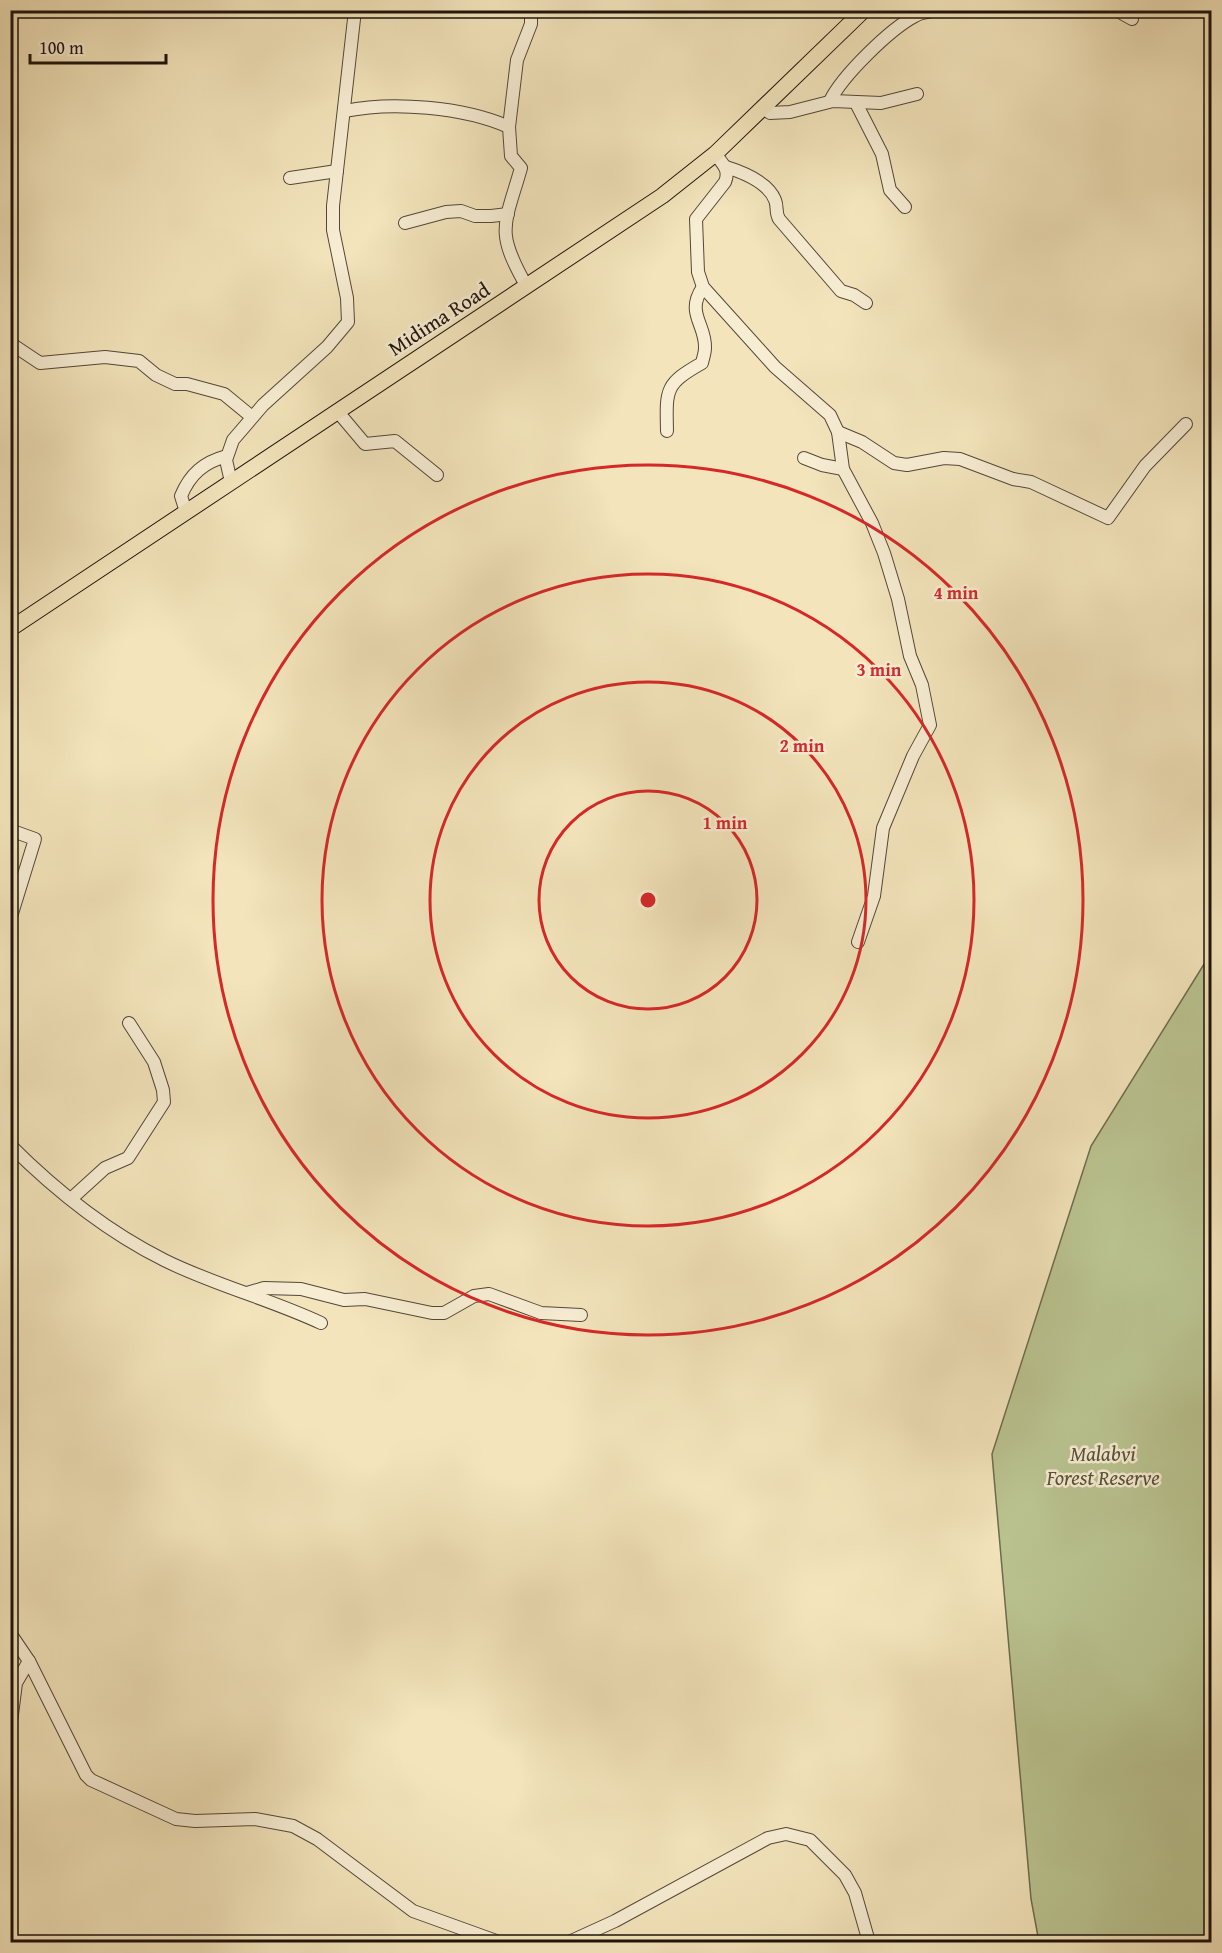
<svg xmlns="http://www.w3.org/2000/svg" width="1222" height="1953" viewBox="0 0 1222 1953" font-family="'Gentium Book Plus',serif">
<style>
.green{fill:#bac491;stroke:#6c6c4f;stroke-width:1.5}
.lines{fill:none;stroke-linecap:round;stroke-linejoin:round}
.minor-casing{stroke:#534738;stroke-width:14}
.major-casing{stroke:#1e130d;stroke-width:17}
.minor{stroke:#f7edd3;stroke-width:12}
.major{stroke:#f3e4bb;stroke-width:15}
.ring{fill:none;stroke:#d62828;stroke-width:3}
.labels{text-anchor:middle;stroke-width:5;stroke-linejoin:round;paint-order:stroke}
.street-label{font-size:21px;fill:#1e130d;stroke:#f7edd3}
.park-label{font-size:21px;font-style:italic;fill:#55513b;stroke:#f7edd3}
.centre{fill:#d62828;stroke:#f7edd3;stroke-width:3}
.ring-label{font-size:18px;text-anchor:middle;font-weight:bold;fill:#d62828;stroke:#f7edd3;stroke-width:5;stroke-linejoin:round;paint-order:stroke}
</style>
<rect width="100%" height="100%" fill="#f3e4bb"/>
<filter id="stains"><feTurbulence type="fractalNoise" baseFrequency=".00333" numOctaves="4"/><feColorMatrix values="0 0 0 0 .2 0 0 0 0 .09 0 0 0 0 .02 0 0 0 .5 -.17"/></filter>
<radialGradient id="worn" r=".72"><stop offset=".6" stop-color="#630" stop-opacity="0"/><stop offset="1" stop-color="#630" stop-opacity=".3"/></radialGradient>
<path class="green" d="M1211 953V1942H1039L1031 1899 992 1454 1091 1146Z"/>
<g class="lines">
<defs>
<g id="minor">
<path d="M1116 10 1132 19"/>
<path d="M830 101C842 76 890 29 915 16 920 13 927 12 933 11"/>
<path d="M856 103 882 154 890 190 905 207"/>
<path d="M762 107 770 113 790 112 833 101 881 103 917 94"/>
<path d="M345 111C392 101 464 107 509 127"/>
<path d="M715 154C723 164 730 170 725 182L696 219 698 272 703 287 775 367 830 415 838 432 843 469 872 523 884 553 898 599 910 656 922 685 930 725 913 756 883 828 874 896 858 942"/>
<path d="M726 167C742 172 768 182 775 200 778 207 775 212 779 219L841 291 854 295 866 303"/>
<path d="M290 178 337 171"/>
<path d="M405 223 446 212 461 211 475 216H491L508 214"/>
<path d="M527 287C495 231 504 227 521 168L511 156 509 127 517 60 531 24V10"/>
<path d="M10 343 40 363 105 357 139 361 156 375 175 384H187L224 394 252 417"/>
<path d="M338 412 365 444 395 441 437 475"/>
<path d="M667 431C666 389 665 384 702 363 703 358 705 353 705 348 706 324 685 313 703 287"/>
<path d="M838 432 862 442 894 463 907 465 944 458 960 459 1013 479 1031 482 1108 518 1145 466 1186 424"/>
<path d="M804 458 822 465 843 469"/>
<path d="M231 482 226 460 233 440 263 405 327 347 348 322 347 298 333 230V206L355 10"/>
<path d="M186 512 181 496C190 474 204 462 227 456"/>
<path d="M10 830 35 839 10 920"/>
<path d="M10 1145C54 1189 108 1232 164 1260 214 1285 270 1299 321 1323"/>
<path d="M72 1198 105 1168 128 1158 164 1102 163 1090 154 1062 129 1023"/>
<path d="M247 1293 264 1288 301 1289 344 1300 365 1299 432 1313H444L474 1296 489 1294 541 1313 581 1315"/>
<path d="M10 1633 29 1661 86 1775 91 1780 176 1819 195 1821 255 1819 293 1826 317 1839 413 1911 499 1942"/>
<path d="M10 1730 16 1683 29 1661"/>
<path d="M569 1942 615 1921 768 1838 786 1834 810 1840 845 1875 855 1893 869 1942"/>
</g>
<path id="major" d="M10 629 662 196 715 154 864 10"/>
</defs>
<use href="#minor" class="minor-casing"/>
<use href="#major" class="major-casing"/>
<use href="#minor" class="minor"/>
<use href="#major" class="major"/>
</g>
<g class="ring">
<circle cx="648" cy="900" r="109"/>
<circle cx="648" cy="900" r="218"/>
<circle cx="648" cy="900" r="326"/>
<circle cx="648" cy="900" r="435"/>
</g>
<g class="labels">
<g class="street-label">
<text transform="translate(439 319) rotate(-33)" y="7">Midima Road</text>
</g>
<g class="park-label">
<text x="1103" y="1461">Malabvi<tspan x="1103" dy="24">Forest Reserve</tspan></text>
</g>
</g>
<circle cx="648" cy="900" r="9" class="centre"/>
<g class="ring-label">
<text x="956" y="599">4 min</text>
<text x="879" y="676">3 min</text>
<text x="802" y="752">2 min</text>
<text x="725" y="829">1 min</text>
</g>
<rect width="1222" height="1953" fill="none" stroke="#f3e4bb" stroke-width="36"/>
<rect x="12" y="12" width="1198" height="1929" fill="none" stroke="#1e130d" stroke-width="3"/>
<rect x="18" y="18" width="1186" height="1917" fill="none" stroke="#1e130d" stroke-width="1.5"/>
<path d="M30 54v9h136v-9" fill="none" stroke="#1e130d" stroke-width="3"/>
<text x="39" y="54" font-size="18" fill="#1e130d" stroke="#f7edd3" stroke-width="4.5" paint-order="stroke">100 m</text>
<rect width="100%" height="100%" filter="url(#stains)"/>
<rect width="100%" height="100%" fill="url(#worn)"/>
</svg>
